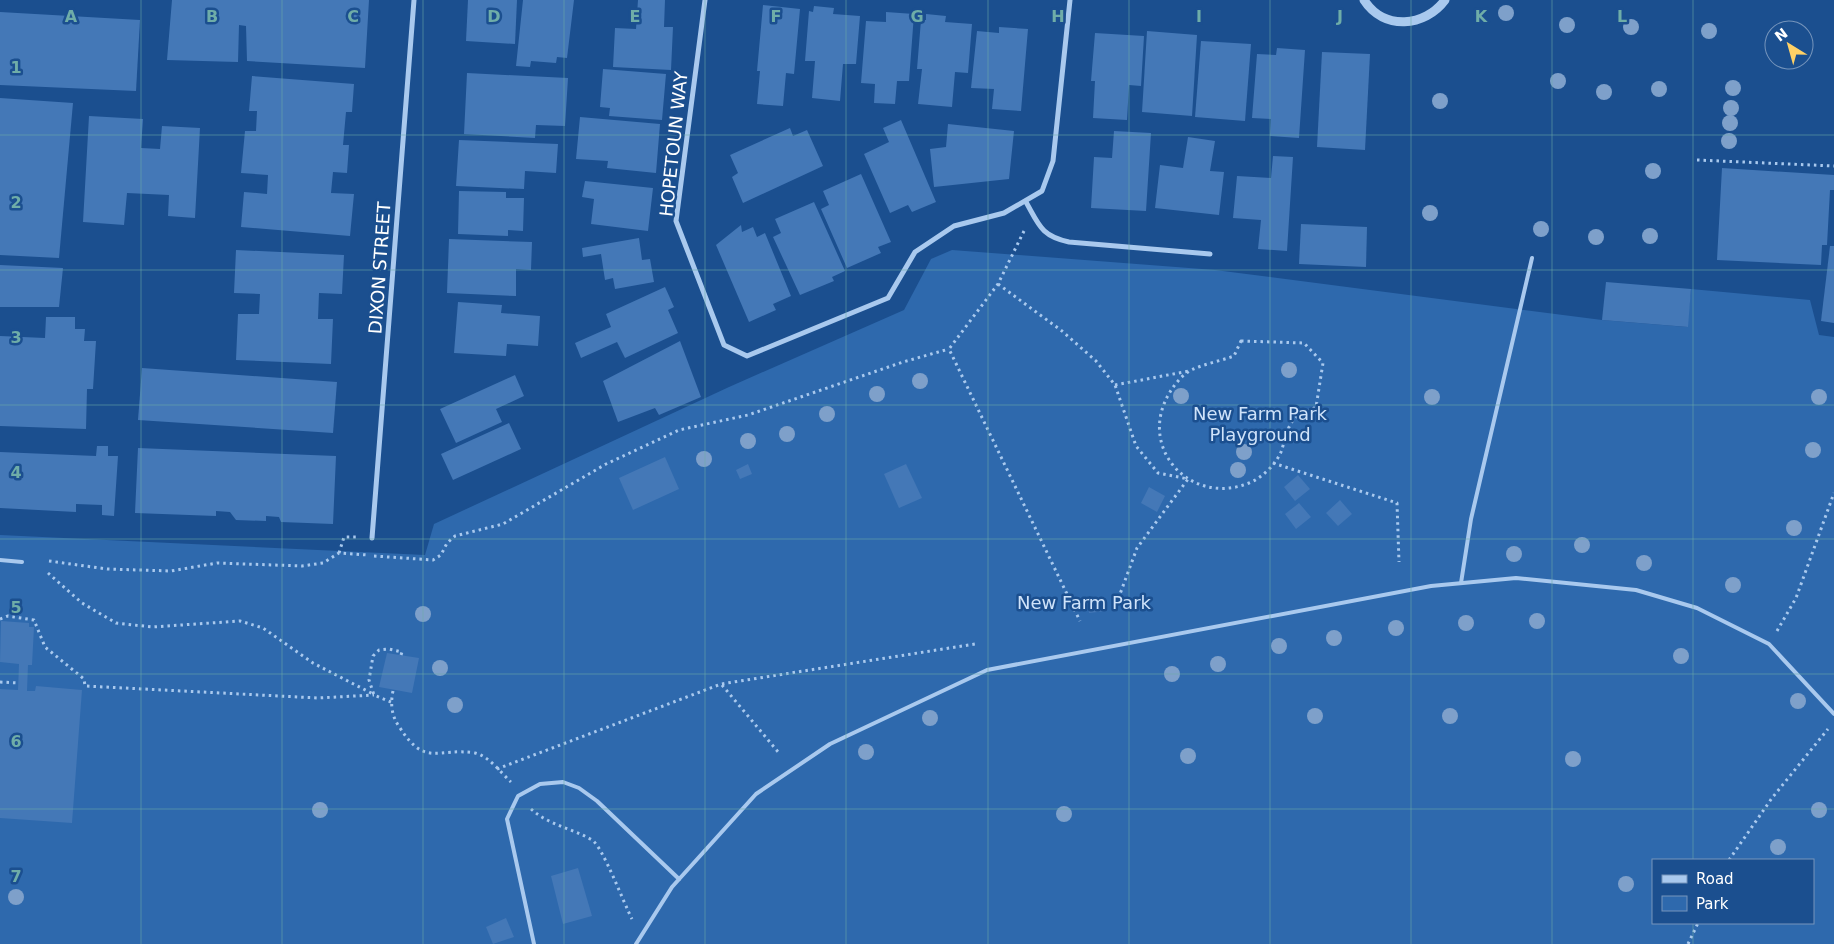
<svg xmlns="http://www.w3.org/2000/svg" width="1834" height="944" viewBox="0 0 1834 944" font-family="'DejaVu Sans',sans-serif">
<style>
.green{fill:#2e69ad;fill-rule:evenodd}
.building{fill:#4478b7}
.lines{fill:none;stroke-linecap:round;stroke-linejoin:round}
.path{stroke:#a9c9ee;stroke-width:3;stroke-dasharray:2.5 4;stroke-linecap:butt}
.service{stroke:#a9c9ee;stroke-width:4}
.minor{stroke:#a9c9ee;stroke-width:5}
.tertiary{stroke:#a9c9ee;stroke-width:9}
.tree{fill:#7ea0ca}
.grid{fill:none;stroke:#6fada8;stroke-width:1;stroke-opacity:0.55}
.labels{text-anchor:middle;stroke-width:5;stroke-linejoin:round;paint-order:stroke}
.street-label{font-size:18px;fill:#fff;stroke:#1b4f8f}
.park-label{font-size:18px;fill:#cfe3fa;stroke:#1b4f8f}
.grid-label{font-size:16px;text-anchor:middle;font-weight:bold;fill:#6fada8;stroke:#1b4f8f;stroke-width:5;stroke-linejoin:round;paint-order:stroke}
</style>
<rect width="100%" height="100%" fill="#1b4f8f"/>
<path class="green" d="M952 250 1215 270 1602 320 1687 327 1691 289 1810 300 1819 335 1834 337V944H0V535L425 555 434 524 729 387 904 310 931 259ZM1653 860H1813V923H1653Z"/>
<g class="building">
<path d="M172 0H369L365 68 247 61 246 26 239 25 238 62 167 60Z"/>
<path d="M468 0H517L515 44 466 41Z"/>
<path d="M523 0H574L567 58 557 57 556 63 531 61 530 67 516 66Z"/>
<path d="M638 0H665L664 27H673L671 70 613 67 615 28 636 29Z"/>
<path d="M763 5 800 9 794 74 786 73 783 106 757 104 760 71H757Z"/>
<path d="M814 6 834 8 833 14 860 16 856 64H843L840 101 812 98 815 61H805L809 11 813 12Z"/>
<path d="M0 12 140 20 136 91 0 85Z"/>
<path d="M886 12 914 14 909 81H897L895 104 874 103 875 84 861 83 866 21 886 22Z"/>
<path d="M926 14 946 16 945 22 972 24 968 73 955 72 952 107 918 104 922 69H917L921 20H926Z"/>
<path d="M999 27 1028 29 1021 111 992 109 994 89 971 88 977 31 999 33Z"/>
<path d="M1147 31 1197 35 1192 116 1142 112Z"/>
<path d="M1095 33 1144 36 1141 86 1129 85 1127 120 1093 118 1095 81H1091Z"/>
<path d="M1201 41 1251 44 1245 121 1195 117Z"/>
<path d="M1277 48 1305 50 1299 138 1270 136 1271 119 1252 118 1257 54 1276 55Z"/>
<path d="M1322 52 1370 54 1365 150 1317 147Z"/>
<path d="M603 69 666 74 662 120 609 116 610 108 600 107Z"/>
<path d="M467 73 568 78 565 126 536 125 535 138 464 134Z"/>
<path d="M252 76 354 84 352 112H346L343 145H349L347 173 333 172 331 193 354 194 350 236 241 227 244 192 267 194 268 175 241 173 245 131H256L257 111H249Z"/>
<path d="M0 98 73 103 59 258 0 255Z"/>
<path d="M89 116 143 119 141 148 160 149 162 126 200 128 195 218 168 216 169 195 127 193 124 225 83 222Z"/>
<path d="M580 117 660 124 656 173 607 168 608 161 576 159Z"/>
<path d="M901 120 936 202 912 212 908 205 890 213 864 154 889 142 883 128Z"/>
<path d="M948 124 1014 131 1009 179 934 187 930 149 946 147Z"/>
<path d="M790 128 793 136 807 130 823 166 743 203 732 177 738 173 730 155Z"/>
<path d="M1114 131 1151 133 1146 211 1091 208 1094 157 1112 158Z"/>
<path d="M1188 137 1215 141 1210 171 1224 172 1219 215 1155 208 1160 165 1183 168Z"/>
<path d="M459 140 558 144 556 173 525 171 524 189 456 186Z"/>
<path d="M1273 156 1293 157 1287 251 1258 249 1261 220 1233 218 1237 176 1271 178Z"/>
<path d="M1722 168 1834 175V190H1830L1827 245H1822L1821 265 1717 260Z"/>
<path d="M861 174 891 242 878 247 881 253 847 268 821 209 829 205 823 191Z"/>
<path d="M585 181 653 188 648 231 591 224 594 199 582 197Z"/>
<path d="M459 191 506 192V198H524L523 231 508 230V236L458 234Z"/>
<path d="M814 202 845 271 832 277 834 281 800 295 773 237 781 233 775 219Z"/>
<path d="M1301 224 1367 227 1366 267 1299 264Z"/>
<path d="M741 225 742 232 753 227 757 237 765 233 791 296 773 304 776 310 749 322 716 245Z"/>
<path d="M639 238 642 260 650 259 654 282 615 289 613 278 605 280 601 254 583 257 582 248Z"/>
<path d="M449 239 532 242 531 270 516 269V296L447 293Z"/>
<path d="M1830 246H1834V323L1821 321Z"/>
<path d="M236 250 344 255 342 294 319 293 318 319H333L331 364 236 360 238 314H259L260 294 234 293Z"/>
<path d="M0 265 63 268 59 307H0Z"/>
<path d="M1606 282 1691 289 1688 327 1602 320Z"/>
<path d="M665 287 674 307 668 310 678 333 625 358 617 342 581 358 575 343 611 327 606 314Z"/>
<path d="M458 302 502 305 501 313 540 316 538 346 507 344 506 356 454 353Z"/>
<path d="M46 317H75V329H85L84 341H96L93 389H87L86 429 0 426V336L45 338Z"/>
<path d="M680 341 701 397 659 415 655 408 618 422 603 381Z"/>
<path d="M142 368 337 382 333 433 138 420Z"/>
<path d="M515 375 524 396 496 409 502 422 456 443 440 409Z"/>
<path d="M509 423 521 449 453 480 441 454Z"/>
<path d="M97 446H108V456H118L114 516 102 515V505L76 504V512L0 508V452L96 456Z"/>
<path d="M138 448 336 456 333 524 281 522 279 517 266 516V521L236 520 230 512 216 511V516L135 513Z"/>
<path d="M665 457 679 489 633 510 619 478Z"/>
<path d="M748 464 752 474 740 479 736 470Z"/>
<path d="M906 464 922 498 899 508 884 474Z"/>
<path d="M1298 475 1310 489 1295 501 1284 487Z"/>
<path d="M1149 487 1165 496 1157 512 1141 503Z"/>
<path d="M1340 500 1352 514 1338 526 1326 513Z"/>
<path d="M1299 503 1311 517 1296 529 1285 514Z"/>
<path d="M1105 597 1106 611 1089 613 1087 599Z"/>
<path d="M1 621 29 623V627H34L32 665H28L27 691H35L36 686 82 690 72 823 0 818V689L18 690 19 664 0 662Z"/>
<path d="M387 653 419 658 412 693 379 687Z"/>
<path d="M578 868 592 916 563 924 551 876Z"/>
<path d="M506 918 514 937 493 944 486 927Z"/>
</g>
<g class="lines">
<g class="path">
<path d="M1697 160 1834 166"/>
<path d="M1024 231 998 284 949 349 1080 621"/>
<path d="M998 284 1062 331 1096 361 1115 385 1136 446 1158 473 1188 479 1137 548 1113 613"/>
<path d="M1241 341 1304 343 1323 363 1316 407C1310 410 1301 413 1296 417 1287 425 1285 441 1281 452 1276 464 1262 478 1249 483 1190 507 1136 447 1170 392 1175 384 1182 375 1191 370 1204 364 1220 361 1234 356Z"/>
<path d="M1115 385 1189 371"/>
<path d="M1273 463 1397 503 1399 562"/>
<path d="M339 553 344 537H356"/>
<path d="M374 556 433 560 441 555 447 543 455 536 503 524 606 464 679 430 748 415 903 362 949 349"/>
<path d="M49 561 107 569 171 571 217 563 302 566 323 563 339 553 368 555"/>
<path d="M48 573 82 603 116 623 152 627 240 621 263 628 313 663 373 694"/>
<path d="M0 619 8 616 34 620 45 647 84 679 85 686 318 698 374 695"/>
<path d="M1777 631 1796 598 1834 493"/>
<path d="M0 682 18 683"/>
<path d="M722 685 779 753"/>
<path d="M393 691C390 705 392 717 400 728 426 768 437 747 475 753 489 756 501 773 511 782"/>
<path d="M391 702 374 695 369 680 373 656 379 650 389 649 402 652 401 655"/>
<path d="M497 769 721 684 975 644"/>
<path d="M531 809C550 826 572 828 592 840 603 847 624 904 632 919"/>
<path d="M1729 860 1772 798 1828 729"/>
<path d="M1688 944 1698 923"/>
</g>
<g class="service">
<path d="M0 560 22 562"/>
<path d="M1461 583 1471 519 1532 258"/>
<path d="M534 944 507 819 518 796 540 784 563 782 579 788 597 801 679 879"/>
<path d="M636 944 672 887 756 794 830 744 987 670 1431 586 1516 578 1636 590 1697 608 1769 644 1834 714"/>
</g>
<g class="minor">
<path d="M705 0 676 221 724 345 747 356 888 298 915 252 954 226 1004 213 1042 191 1053 161 1070 0"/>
<path d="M1026 202C1039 225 1041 236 1069 242L1210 254"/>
<path d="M372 538 414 0"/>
</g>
<path class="tertiary" d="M1364 0C1384 31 1425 27 1445 0"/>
</g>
<g class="tree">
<circle cx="1506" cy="13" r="8"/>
<circle cx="1567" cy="25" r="8"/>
<circle cx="1631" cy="27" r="8"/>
<circle cx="1709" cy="31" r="8"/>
<circle cx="1558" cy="81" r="8"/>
<circle cx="1733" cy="88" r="8"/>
<circle cx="1659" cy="89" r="8"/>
<circle cx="1604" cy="92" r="8"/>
<circle cx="1440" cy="101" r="8"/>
<circle cx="1731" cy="108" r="8"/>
<circle cx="1730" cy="123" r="8"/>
<circle cx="1729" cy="141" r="8"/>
<circle cx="1653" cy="171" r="8"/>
<circle cx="1430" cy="213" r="8"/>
<circle cx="1541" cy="229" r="8"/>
<circle cx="1650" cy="236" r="8"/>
<circle cx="1596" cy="237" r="8"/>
<circle cx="1289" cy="370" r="8"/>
<circle cx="920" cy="381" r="8"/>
<circle cx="877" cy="394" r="8"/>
<circle cx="1181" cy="396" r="8"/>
<circle cx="1432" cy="397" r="8"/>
<circle cx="1819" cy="397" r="8"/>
<circle cx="827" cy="414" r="8"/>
<circle cx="787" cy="434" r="8"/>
<circle cx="748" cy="441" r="8"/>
<circle cx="1813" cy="450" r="8"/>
<circle cx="1244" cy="452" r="8"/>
<circle cx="704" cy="459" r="8"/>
<circle cx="1238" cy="470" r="8"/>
<circle cx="1794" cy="528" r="8"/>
<circle cx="1582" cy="545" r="8"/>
<circle cx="1514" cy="554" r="8"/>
<circle cx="1644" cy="563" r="8"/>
<circle cx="1733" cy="585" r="8"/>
<circle cx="423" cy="614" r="8"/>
<circle cx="1537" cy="621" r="8"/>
<circle cx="1466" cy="623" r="8"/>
<circle cx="1396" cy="628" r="8"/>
<circle cx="1334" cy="638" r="8"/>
<circle cx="1279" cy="646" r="8"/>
<circle cx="1681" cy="656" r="8"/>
<circle cx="1218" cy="664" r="8"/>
<circle cx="440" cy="668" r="8"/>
<circle cx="1172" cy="674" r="8"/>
<circle cx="1798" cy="701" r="8"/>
<circle cx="455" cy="705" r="8"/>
<circle cx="1315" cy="716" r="8"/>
<circle cx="1450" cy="716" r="8"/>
<circle cx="930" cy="718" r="8"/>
<circle cx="866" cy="752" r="8"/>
<circle cx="1188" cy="756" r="8"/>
<circle cx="1573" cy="759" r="8"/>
<circle cx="320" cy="810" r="8"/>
<circle cx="1819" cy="810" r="8"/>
<circle cx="1064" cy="814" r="8"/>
<circle cx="1778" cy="847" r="8"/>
<circle cx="1626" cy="884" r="8"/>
<circle cx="16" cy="897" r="8"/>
</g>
<path class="grid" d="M141 0V944M282 0V944M423 0V944M564 0V944M705 0V944M846 0V944M988 0V944M1129 0V944M1270 0V944M1411 0V944M1552 0V944M1693 0V860M0 135H1834M0 270H1834M0 405H1834M0 539H1834M0 674H1834M0 809H1834M1693 923V944"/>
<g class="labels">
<g class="street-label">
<text transform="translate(674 144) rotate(-84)" y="6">HOPETOUN WAY</text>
<text transform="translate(380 268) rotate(-86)" y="6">DIXON STREET</text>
</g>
<g class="park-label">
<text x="1260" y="420">New Farm Park<tspan x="1260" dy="21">Playground</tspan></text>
<text x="1084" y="609">New Farm Park</text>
</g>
</g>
<g class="grid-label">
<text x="71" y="22">A</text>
<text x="212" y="22">B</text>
<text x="353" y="22">C</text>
<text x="494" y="22">D</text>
<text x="635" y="22">E</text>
<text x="776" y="22">F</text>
<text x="917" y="22">G</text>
<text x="1058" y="22">H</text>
<text x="1199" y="22">I</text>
<text x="1340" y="22">J</text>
<text x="1481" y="22">K</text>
<text x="1622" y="22">L</text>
<text x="16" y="73">1</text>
<text x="16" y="208">2</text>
<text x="16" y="343">3</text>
<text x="16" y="478">4</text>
<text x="16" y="613">5</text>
<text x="16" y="747">6</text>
<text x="16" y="882">7</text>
</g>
<rect x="1652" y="859" width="162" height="65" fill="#1b4f8f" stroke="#7695bc"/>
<rect x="1662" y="875" width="25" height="8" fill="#a9c9ee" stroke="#7695bc"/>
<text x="1696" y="884" font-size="15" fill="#ffffff">Road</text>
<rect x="1662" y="896" width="25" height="15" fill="#2e69ad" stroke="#7695bc"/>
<text x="1696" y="909" font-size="15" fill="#ffffff">Park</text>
<g transform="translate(1789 45) rotate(323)"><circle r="24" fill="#1b4f8f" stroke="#7695bc"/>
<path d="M0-4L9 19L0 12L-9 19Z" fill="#ffd166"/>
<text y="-8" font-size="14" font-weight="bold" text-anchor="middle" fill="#ffffff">N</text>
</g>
</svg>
